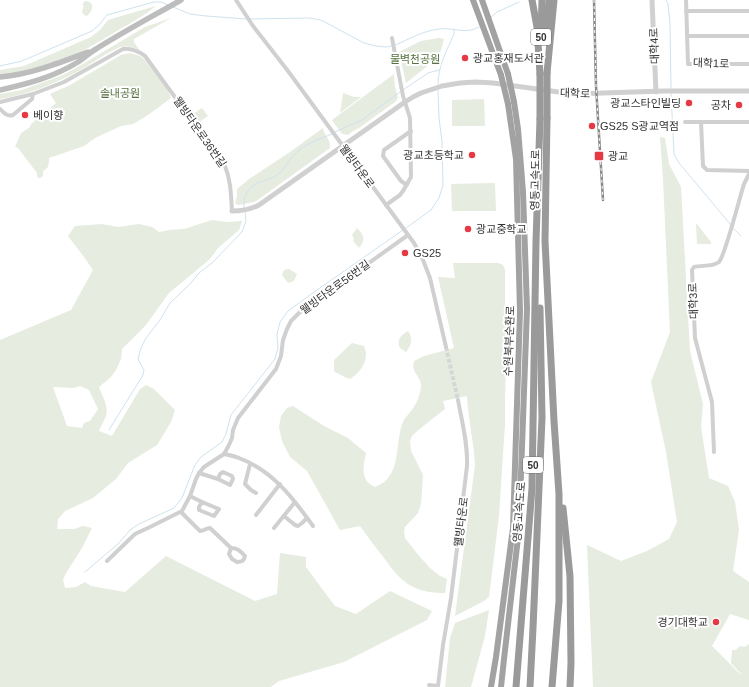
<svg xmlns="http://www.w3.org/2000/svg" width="749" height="687" viewBox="0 0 749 687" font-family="Helvetica,'Noto Sans KR',sans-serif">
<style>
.green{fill:#e6ecdf;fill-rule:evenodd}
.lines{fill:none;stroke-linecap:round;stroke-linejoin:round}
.stream{stroke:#cfe2ee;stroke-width:1}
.minor-tunnel{stroke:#d6d6d6;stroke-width:4;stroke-dasharray:4 2;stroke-linecap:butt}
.minor{stroke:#d0d0d0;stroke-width:4}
.tertiary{stroke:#d0d0d0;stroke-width:5}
.secondary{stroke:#bdbdbd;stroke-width:5.5}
.trunk{stroke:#a2a2a2;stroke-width:6}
.motorway{stroke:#9a9a9a;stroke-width:7}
.rail-casing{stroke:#888;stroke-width:2.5}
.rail{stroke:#fff;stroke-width:1;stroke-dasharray:3;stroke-linecap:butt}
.trunk-bridge{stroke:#a2a2a2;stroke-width:6}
.motorway-bridge{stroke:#9a9a9a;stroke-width:7}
.poi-dot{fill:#e63946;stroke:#fff;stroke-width:1.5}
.labels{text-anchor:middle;stroke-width:4;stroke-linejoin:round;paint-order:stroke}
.shield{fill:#fff;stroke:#707070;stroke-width:1}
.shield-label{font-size:10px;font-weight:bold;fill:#333}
.street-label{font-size:11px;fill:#333;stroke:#fff}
.poi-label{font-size:11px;fill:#333;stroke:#fff;text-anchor:start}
.park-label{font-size:11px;fill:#56703f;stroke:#fff}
</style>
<rect width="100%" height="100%" fill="#fff"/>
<g class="green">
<path d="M85 1C96 2 93 11 87 16L84 15 82 12 84 5H82L84 2Z"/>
<path d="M156 6C144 16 130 23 117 31 103 39 89 48 74 55 51 65 25 71 0 75V70L24 66 91 37 100 30 108 20 111 19Z"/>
<path d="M171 18 134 39V42L140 51C133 47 128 45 120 47 106 53 94 62 82 69 55 84 30 94 0 99V94L22 90 63 75 81 65 145 27Z"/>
<path d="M439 38 444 39 441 50 438 58 435 60 406 83 399 52 421 41Z"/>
<path d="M130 53 140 56 144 59 165 85 171 98 148 115 133 124 121 126 95 138 84 146 49 158V161L48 167 43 171V176L40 178 37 177V173L18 148 15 147 21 133 30 127 31 124 56 103 50 94 70 85 121 55Z"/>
<path d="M394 74 395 87 398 98 395 102 359 128 353 131 348 135 342 134 332 120Z"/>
<path d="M343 93 354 97H361L340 113Z"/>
<path d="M484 99 485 126H452V100Z"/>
<path d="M202 108 208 116 199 122 193 114Z"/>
<path d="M323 128C324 136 331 139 330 148L259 199 254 202 238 205 235 203 237 196V189L249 179 290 152Z"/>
<path d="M660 137 665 138 669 164 681 187 690 351 703 404 701 427 709 478 728 486 735 502 739 530 733 571 749 582V620L730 614 712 646 739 673 742 675 731 663 732 650H736L740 646 745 647 749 644V687H593L587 545 621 561 647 551 669 539 677 522 666 452 651 382 670 332 663 179Z"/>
<path d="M495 183 496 211H452L451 184Z"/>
<path d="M212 220 227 222 242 221 239 230 218 248 210 259 169 293 151 318 146 325 122 349 121 359 116 370 111 377 99 387C102 396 109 406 106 416 104 421 101 426 99 431L112 436 140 389 146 385 154 389 175 410 171 422 157 445 128 463 116 479 93 498 65 511 58 519 57 529H74L83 526 92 528 82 548 66 573 63 580 65 588 76 587 85 582 91 586 125 592 166 556 255 601 277 594 280 553 306 557V567L335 606 356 614 390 591 432 611 427 620 344 662 279 681 271 687H0V340L71 310 93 270 84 257 68 236 75 226 102 224 118 227 139 224 152 227 159 232 169 230 184 229ZM80 386 89 390 98 409 90 421 84 423 82 428 67 426 53 387 74 388Z"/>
<path d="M696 223 711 242V244H697Z"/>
<path d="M357 228C364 235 366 240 359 248L353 241 354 239 352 235Z"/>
<path d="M453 263H498L503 265 505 270V331L506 362 505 398V424L499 516 489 597 484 601 455 616 475 465C474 442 468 419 467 396L443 401 445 409 417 431 412 436 410 441 411 451 423 475 421 504 418 513 405 527 404 531 405 538 420 557 430 568 440 576 447 579 445 593C413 593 402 583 384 558 376 548 368 537 360 526L340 530 307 471 290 457 282 441 279 427 281 416 287 408 293 406 324 426 348 438 366 453C363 467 360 481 375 487 403 477 394 443 403 422 405 417 409 414 412 410 417 403 420 395 421 387 422 376 410 373 414 361L424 356 454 348 438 277 455 278Z"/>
<path d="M289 269 297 274 294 281 288 283 282 275 284 270Z"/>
<path d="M408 331C413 339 412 344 406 352L400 348C396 340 401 335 408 331Z"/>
<path d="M352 343 364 346C370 359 361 372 350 379L347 378 335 372 334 370V360Z"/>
<path d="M489 610 485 636 471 687H445L450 638 455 623Z"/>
</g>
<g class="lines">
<g class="stream">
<path d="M666 0 668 4 670 24 671 89"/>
<path d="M173 7 190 14 206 16 246 19"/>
<path d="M491 17 497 12 519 2"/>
<path d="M250 19 309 18 321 20 364 43 376 46 386 47 392 46"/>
<path d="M395 45C410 39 422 31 439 29 453 27 467 35 479 27"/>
<path d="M0 66 22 61 92 31 99 25 107 15 154 2H161L168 5"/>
<path d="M438 84C438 66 447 50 454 34V30"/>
<path d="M403 90 428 73 439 70"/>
<path d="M671 93 674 154 679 163 731 225"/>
<path d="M335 132 362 120 400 92"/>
<path d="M244 208C243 197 247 188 258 183 265 180 272 179 278 174 285 169 288 161 294 155 304 144 319 139 332 134"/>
<path d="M406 228 431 210 439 198 443 185 442 142 439 118 438 90"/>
<path d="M733 228 741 236"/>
<path d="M109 430 143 375 144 370 138 359 141 348 146 338 160 320 170 303 190 284 199 273 212 263 242 232 246 221 245 211"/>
<path d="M85 572 119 543 130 530 139 524 174 508 182 498 195 465 201 457 222 442 226 434 231 415 275 359 278 348 277 334 280 322 288 311 317 290 403 230"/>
</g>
<path class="minor-tunnel" d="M446 347 458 400"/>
<g class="minor">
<path d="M236 0 253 26 288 71 414 243 423 260 430 278 446 347"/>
<path d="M686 0 688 64H749"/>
<path d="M686 11H749"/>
<path d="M687 36H749"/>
<path d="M0 102 33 94 64 82 123 49C132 48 138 51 145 56L225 166C231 181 231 196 232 211"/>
<path d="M0 109C4 113 7 117 13 115L32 99 33 94"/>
<path d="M685 122H749"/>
<path d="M701 122 703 166 707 170 749 171"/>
<path d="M407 185 401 181 383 156 384 150 411 131"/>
<path d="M386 205 400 195 403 191 411 177 410 118 403 96 392 38"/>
<path d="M714 452 712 402 695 338 692 270 694 267C702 265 713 267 719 262 725 256 740 196 744 184L749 174"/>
<path d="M224 454C229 455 234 456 239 458 273 471 293 498 313 526"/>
<path d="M250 464 245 484 251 490 256 493"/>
<path d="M199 473 218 479 230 485 233 479 232 476 223 472 220 474 218 479"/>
<path d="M190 496 202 502"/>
<path d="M202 502 219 509 214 516 199 510V507Z"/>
<path d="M181 512 200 531C204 531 206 528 210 528L231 548 229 554 232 559 237 562C242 562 244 561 245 556 240 551 238 548 231 548"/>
<path d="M256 515 280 484"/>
<path d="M284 516 295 525 298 526 302 523 307 518"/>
<path d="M274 528 295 502"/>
<path d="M107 561 135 534 150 527 182 511 190 496 196 479 199 473 204 467 224 454 229 445 232 438 233 430 238 418 276 369 281 356 283 340 287 329 291 321 299 313 408 235"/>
<path d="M429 685 438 686 443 645 451 598 467 466C468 444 462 422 458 400"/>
</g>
<g class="tertiary">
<path d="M652 0 656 92"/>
<path d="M232 211C242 211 251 209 259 205L405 102 413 97 421 93 442 86 460 83 475 82 493 83 573 94 664 91H749"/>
</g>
<g class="secondary">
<path d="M0 77C31 74 59 63 88 52"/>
<path d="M0 90C27 84 54 77 78 62 84 58 89 53 96 49 123 32 153 16 181 0"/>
</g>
<g class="trunk">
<path d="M473 0 501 75"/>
<path d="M482 0 508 74"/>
<path d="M491 687 496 657 513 528 520 311 516 159 508 104"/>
<path d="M501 687 504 659 519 529 527 309 523 192 518 129 514 102"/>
</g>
<g class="motorway">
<path d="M532 0 537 27 540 74"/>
<path d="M547 27 549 0"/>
<path d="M541 34 542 0"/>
<path d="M547 73 554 0"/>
<path d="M547 118 545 241 554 421 559 494V601L552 687"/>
<path d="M563 508 570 576 571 663 570 687"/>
<path d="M516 687 532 488 536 242 540 119"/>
<path d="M530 687 533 628 542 418 540 308"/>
</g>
<defs>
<path id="rail" d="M594 0 596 86 603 200"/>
</defs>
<use href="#rail" class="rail-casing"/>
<use href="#rail" class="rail"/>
<g class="trunk-bridge">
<path d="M508 74 514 102"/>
<path d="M501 75 508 104"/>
</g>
<g class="motorway-bridge">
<path d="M547 118V73"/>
<path d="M540 119V74"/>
</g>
</g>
<g class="poi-dot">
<circle cx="465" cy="58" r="4"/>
<circle cx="689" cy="103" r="4"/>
<circle cx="739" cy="105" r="4"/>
<circle cx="25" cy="115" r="4"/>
<circle cx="592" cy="126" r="4"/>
<circle cx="472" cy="155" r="4"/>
<rect x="594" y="151" width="10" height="10" rx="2"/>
<circle cx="468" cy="229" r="4"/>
<circle cx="405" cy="253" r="4"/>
<circle cx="716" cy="622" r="4"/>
</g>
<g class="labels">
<g class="shield">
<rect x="531" y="29" width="20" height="16" rx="3"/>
<rect x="523" y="457" width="20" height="16" rx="3"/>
</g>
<g class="shield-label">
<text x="541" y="41">50</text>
<text x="533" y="469">50</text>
</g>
<g class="street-label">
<text transform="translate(654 46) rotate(-92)" y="4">대학4로</text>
<text transform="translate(711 63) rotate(2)" y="4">대학1로</text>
<text transform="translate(575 93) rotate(2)" y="4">대학로</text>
<text transform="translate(200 132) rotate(55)" y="4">웰빙타운로36번길</text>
<text transform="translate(357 166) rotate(54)" y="4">웰빙타운로</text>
<text transform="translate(535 180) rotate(-89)" y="4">영동고속도로</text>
<text transform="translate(335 287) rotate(-36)" y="4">웰빙타운로56번길</text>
<text transform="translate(693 301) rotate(-92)" y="4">대학3로</text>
<text transform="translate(509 341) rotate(-88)" y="4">수원북부순환로</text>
<text transform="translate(519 512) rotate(-86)" y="4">영동고속도로</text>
<text transform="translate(461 522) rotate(-83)" y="4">웰빙타운로</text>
</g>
<g class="poi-label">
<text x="473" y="62">광교홍재도서관</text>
<text x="681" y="107" text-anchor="end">광교스타인빌딩</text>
<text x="731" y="109" text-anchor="end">공차</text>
<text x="33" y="119">베이향</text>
<text x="600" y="130">GS25 S광교역점</text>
<text x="464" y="159" text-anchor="end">광교초등학교</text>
<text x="608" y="160">광교</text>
<text x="476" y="233">광교중학교</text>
<text x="413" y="257">GS25</text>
<text x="708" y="626" text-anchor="end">경기대학교</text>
</g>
<g class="park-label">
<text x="415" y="63">물벽천공원</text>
<text x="120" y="97">솔내공원</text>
</g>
</g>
</svg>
